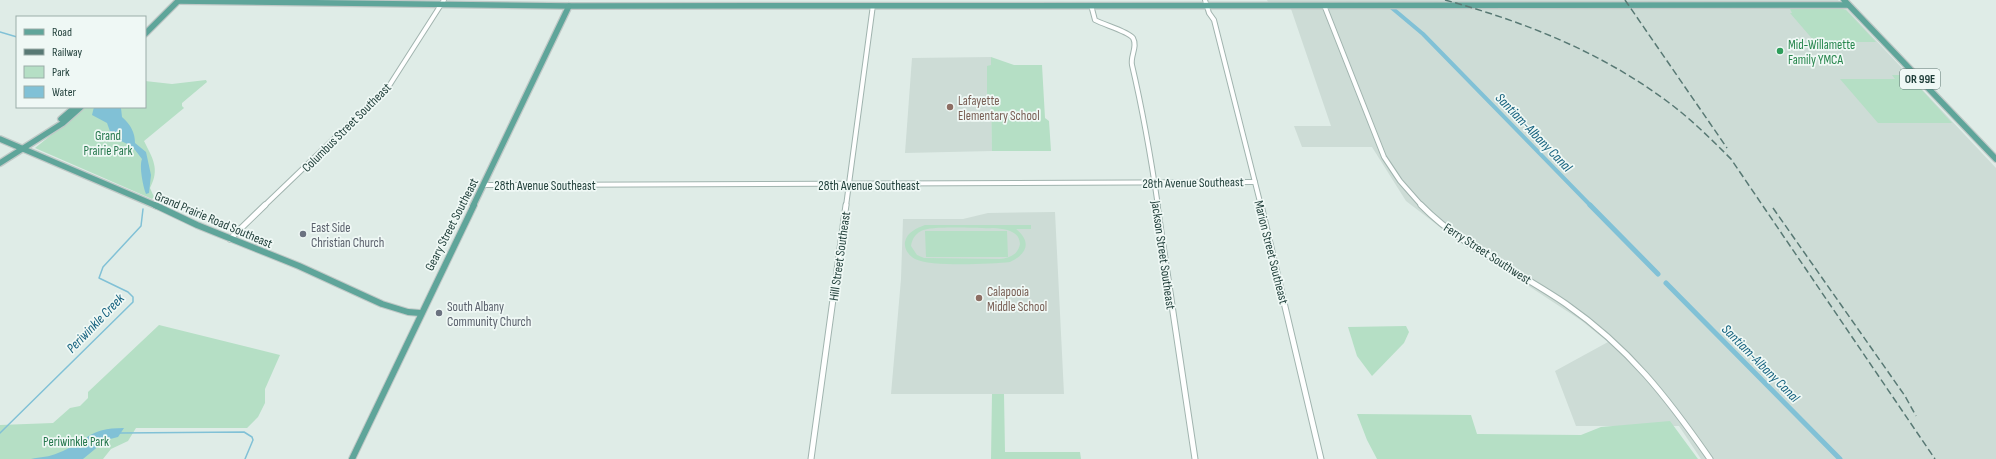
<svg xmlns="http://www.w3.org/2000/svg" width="1996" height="459" viewBox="0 0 1996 459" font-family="'Sofia Sans Condensed',sans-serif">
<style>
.built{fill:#cddcd6}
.green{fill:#b5dfc5;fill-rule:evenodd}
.water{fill:#81c1d6}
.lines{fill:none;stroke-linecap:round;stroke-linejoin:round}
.stream{stroke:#81c1d6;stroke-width:1.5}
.canal-far1{stroke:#81c1d6;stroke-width:4}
.canal{stroke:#81c1d6;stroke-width:5}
.minor-far1-casing{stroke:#a1b4af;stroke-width:6}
.minor-casing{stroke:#a1b4af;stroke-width:7}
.major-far1-casing{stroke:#c0c9c7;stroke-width:8}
.major-casing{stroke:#c0c9c7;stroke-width:8}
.minor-far1{stroke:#fff;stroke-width:4}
.minor{stroke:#fff;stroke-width:5}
.major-far1{stroke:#5fa59a;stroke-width:5.5}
.major{stroke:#5fa59a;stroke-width:6}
.rail{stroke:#587974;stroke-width:1.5;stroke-dasharray:7 3.5;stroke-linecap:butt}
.leisure-dot{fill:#2e9e5b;stroke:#eff8f5;stroke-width:1.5}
.education-dot{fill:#8d6e63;stroke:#eff8f5;stroke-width:1.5}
.worship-dot{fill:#6b7280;stroke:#eff8f5;stroke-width:1.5}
.labels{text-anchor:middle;stroke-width:3.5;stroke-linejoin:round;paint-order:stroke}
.shield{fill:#eff8f5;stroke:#5d7571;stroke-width:1}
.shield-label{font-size:12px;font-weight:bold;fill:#1e3d38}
.leisure-label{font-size:13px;fill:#27864d;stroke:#eff8f5;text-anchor:start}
.education-label{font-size:13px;fill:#785e54;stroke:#eff8f5;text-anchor:start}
.street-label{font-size:13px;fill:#1e3d38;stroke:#eff8f5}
.park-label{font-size:13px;fill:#25774d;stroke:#eff8f5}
.worship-label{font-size:13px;fill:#5b616d;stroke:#eff8f5;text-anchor:start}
.water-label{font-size:14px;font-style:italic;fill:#14617e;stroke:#eff8f5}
</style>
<rect width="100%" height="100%" fill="#dfece7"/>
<g class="built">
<path d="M1267 0H1838L1996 168V459H1701L1679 426H1576L1555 371 1608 342 1582 321 1449 234 1406 201 1372 147H1302L1294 126H1331L1289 3 1268 2Z"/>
<path d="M991 57 992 151 905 153 912 58Z"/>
<path d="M1055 212 1064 394H891L901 279 903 219H963L988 213Z"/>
</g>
<g class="green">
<path d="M1790 9H1843L1846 10 1876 42H1815L1790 13H1792Z"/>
<path d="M991 57 1014 65H1042L1045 118 1049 121 1051 151H992L991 97H987V66L991 65Z"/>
<path d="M1892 75H1908L1952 123H1878L1840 79H1895Z"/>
<path d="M206 80 207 82 182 103V106L184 108 144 141C153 159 160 169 150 188L154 197 152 199 35 148 86 107H145V81L172 84Z"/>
<path d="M925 225H1031V229H1016C1032 242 1027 254 1010 262 991 264 930 267 915 259 909 256 904 249 905 242 907 232 917 228 925 225ZM993 228C1005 229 1019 230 1020 244 1018 255 1009 258 1000 259L924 258 917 255 911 246C912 240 914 235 921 231 934 225 976 229 993 228Z"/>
<path d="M925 231H1007L1008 257H926Z"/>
<path d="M159 325 280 355 265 389V403L258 417 247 428H136L128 441 111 449 103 459H0V425L53 423 70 408 80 406 88 398V392Z"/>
<path d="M1406 326 1409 332 1404 343 1372 376 1357 356 1348 327Z"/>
<path d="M992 394H1004L1005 452H1080L1081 459H991Z"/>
<path d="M1357 414 1471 415 1477 434 1581 435 1601 427 1670 421 1698 459H1377L1367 440Z"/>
</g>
<g class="water">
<path d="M94 107 121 108 122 117C131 125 135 133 135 143L146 152 151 175 149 193 146 194C143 186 139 166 142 159L132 146 112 137 107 123 92 115Z"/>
<path d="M124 428 118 437 106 440 83 459H31C40 457 50 457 58 453 87 442 87 428 124 428Z"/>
</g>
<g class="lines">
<g class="stream">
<path d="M0 32 17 37"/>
<path d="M0 433 133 302V297L128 292 99 278 103 267 141 226 143 209"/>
<path d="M120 433 244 432 252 437 253 440 245 459"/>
</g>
<path class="canal-far1" d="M1392 8 1423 34 1591 206"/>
<g class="canal">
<path d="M1590 205 1658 274"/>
<path d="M1666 283 1840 459"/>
</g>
<defs>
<g id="minor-far1">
<path d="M1205 0 1209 13 1214 20 1261 206"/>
<path d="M1091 5 1095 20C1104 25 1128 31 1133 38 1138 47 1130 56 1132 65 1143 112 1151 158 1158 206"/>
<path d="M1324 5 1384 157 1400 181 1422 206"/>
<path d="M484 185 1255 182"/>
<path d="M264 206 389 86 444 0"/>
<path d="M846 206 873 5"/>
</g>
<g id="minor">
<path d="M1157 205 1195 459"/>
<path d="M1261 205 1321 459"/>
<path d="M1421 205C1462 247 1518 271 1566 304 1629 348 1667 397 1710 459"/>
<path d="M230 239 265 205"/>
<path d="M811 459 846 205"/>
</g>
<g id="major-far1">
<path d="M1844 0 1996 159"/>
<path d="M178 1 569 6 1848 5"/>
<path d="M145 34 179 0"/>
<path d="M61 119 75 107"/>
<path d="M0 139 157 206"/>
<path d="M0 163 63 123 81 107"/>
<path d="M473 206 569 6"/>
</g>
<g id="major">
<path d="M155 205 197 225 299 266 382 304 408 312 420 313"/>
<path d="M352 459 474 205"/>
</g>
</defs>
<use href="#minor-far1" class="minor-far1-casing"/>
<use href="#minor" class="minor-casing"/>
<use href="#major-far1" class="major-far1-casing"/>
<use href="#major" class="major-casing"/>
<use href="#minor-far1" class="minor-far1"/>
<use href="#minor" class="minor"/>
<use href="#major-far1" class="major-far1"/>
<use href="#major" class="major"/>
<g class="rail">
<path d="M1445 0C1525 22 1601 52 1668 102 1691 119 1711 139 1731 159L1935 459"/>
<path d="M1625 0 1727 148"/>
<path d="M1773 208 1905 396 1916 416"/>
</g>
</g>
<circle class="leisure-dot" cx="1780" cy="51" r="4"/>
<g class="education-dot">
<circle cx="950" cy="107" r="4"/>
<circle cx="979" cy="298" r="4"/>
</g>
<g class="worship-dot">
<circle cx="303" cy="234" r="4"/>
<circle cx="439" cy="313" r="4"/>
</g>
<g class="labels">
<rect class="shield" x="1900" y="69" width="40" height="20" rx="3"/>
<g class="shield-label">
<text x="1920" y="83">OR 99E</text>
</g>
<g class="leisure-label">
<text x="1788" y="49">Mid-Willamette<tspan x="1788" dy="15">Family YMCA</tspan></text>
</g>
<g class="education-label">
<text x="958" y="105">Lafayette<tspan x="958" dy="15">Elementary School</tspan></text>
<text x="987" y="296">Calapooia<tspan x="987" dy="15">Middle School</tspan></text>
</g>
<g class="street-label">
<text transform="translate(346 127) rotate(-45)" y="5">Columbus Street Southeast</text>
<text transform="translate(1193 182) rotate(-1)" y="5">28th Avenue Southeast</text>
<text x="545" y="190">28th Avenue Southeast</text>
<text x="869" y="190">28th Avenue Southeast</text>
<text transform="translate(214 219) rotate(23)" y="5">Grand Prairie Road Southeast</text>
<text transform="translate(451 224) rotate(-63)" y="5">Geary Street Southeast</text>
<text transform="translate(1272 252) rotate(76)" y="5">Marion Street Southeast</text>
<text transform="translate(1488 253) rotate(33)" y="5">Ferry Street Southwest</text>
<text transform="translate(1164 255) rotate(82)" y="5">Jackson Street Southeast</text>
<text transform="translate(839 256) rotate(-82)" y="5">Hill Street Southeast</text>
</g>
<g class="park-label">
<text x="108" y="140">Grand<tspan x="108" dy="15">Prairie Park</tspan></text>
<text x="76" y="446">Periwinkle Park</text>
</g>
<g class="worship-label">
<text x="311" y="232">East Side<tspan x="311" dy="15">Christian Church</tspan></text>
<text x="447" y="311">South Albany<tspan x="447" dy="15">Community Church</tspan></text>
</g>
<g class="water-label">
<text transform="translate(1534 132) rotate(46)" y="5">Santiam-Albany Canal</text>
<text transform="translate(95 323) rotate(-46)" y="5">Periwinkle Creek</text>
<text transform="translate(1761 363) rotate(45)" y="5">Santiam-Albany Canal</text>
</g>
</g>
<rect x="16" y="16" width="130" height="92" fill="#eff8f5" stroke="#9bada9"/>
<rect x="24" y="29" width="20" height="6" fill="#5fa59a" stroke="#9bada9"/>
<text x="52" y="36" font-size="12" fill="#1e3d38">Road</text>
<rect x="24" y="49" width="20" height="6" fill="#587974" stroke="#9bada9"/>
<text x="52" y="56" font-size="12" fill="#1e3d38">Railway</text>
<rect x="24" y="66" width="20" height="12" fill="#b5dfc5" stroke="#9bada9"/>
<text x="52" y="76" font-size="12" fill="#1e3d38">Park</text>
<rect x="24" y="86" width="20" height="12" fill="#81c1d6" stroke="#9bada9"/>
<text x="52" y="96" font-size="12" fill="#1e3d38">Water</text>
</svg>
